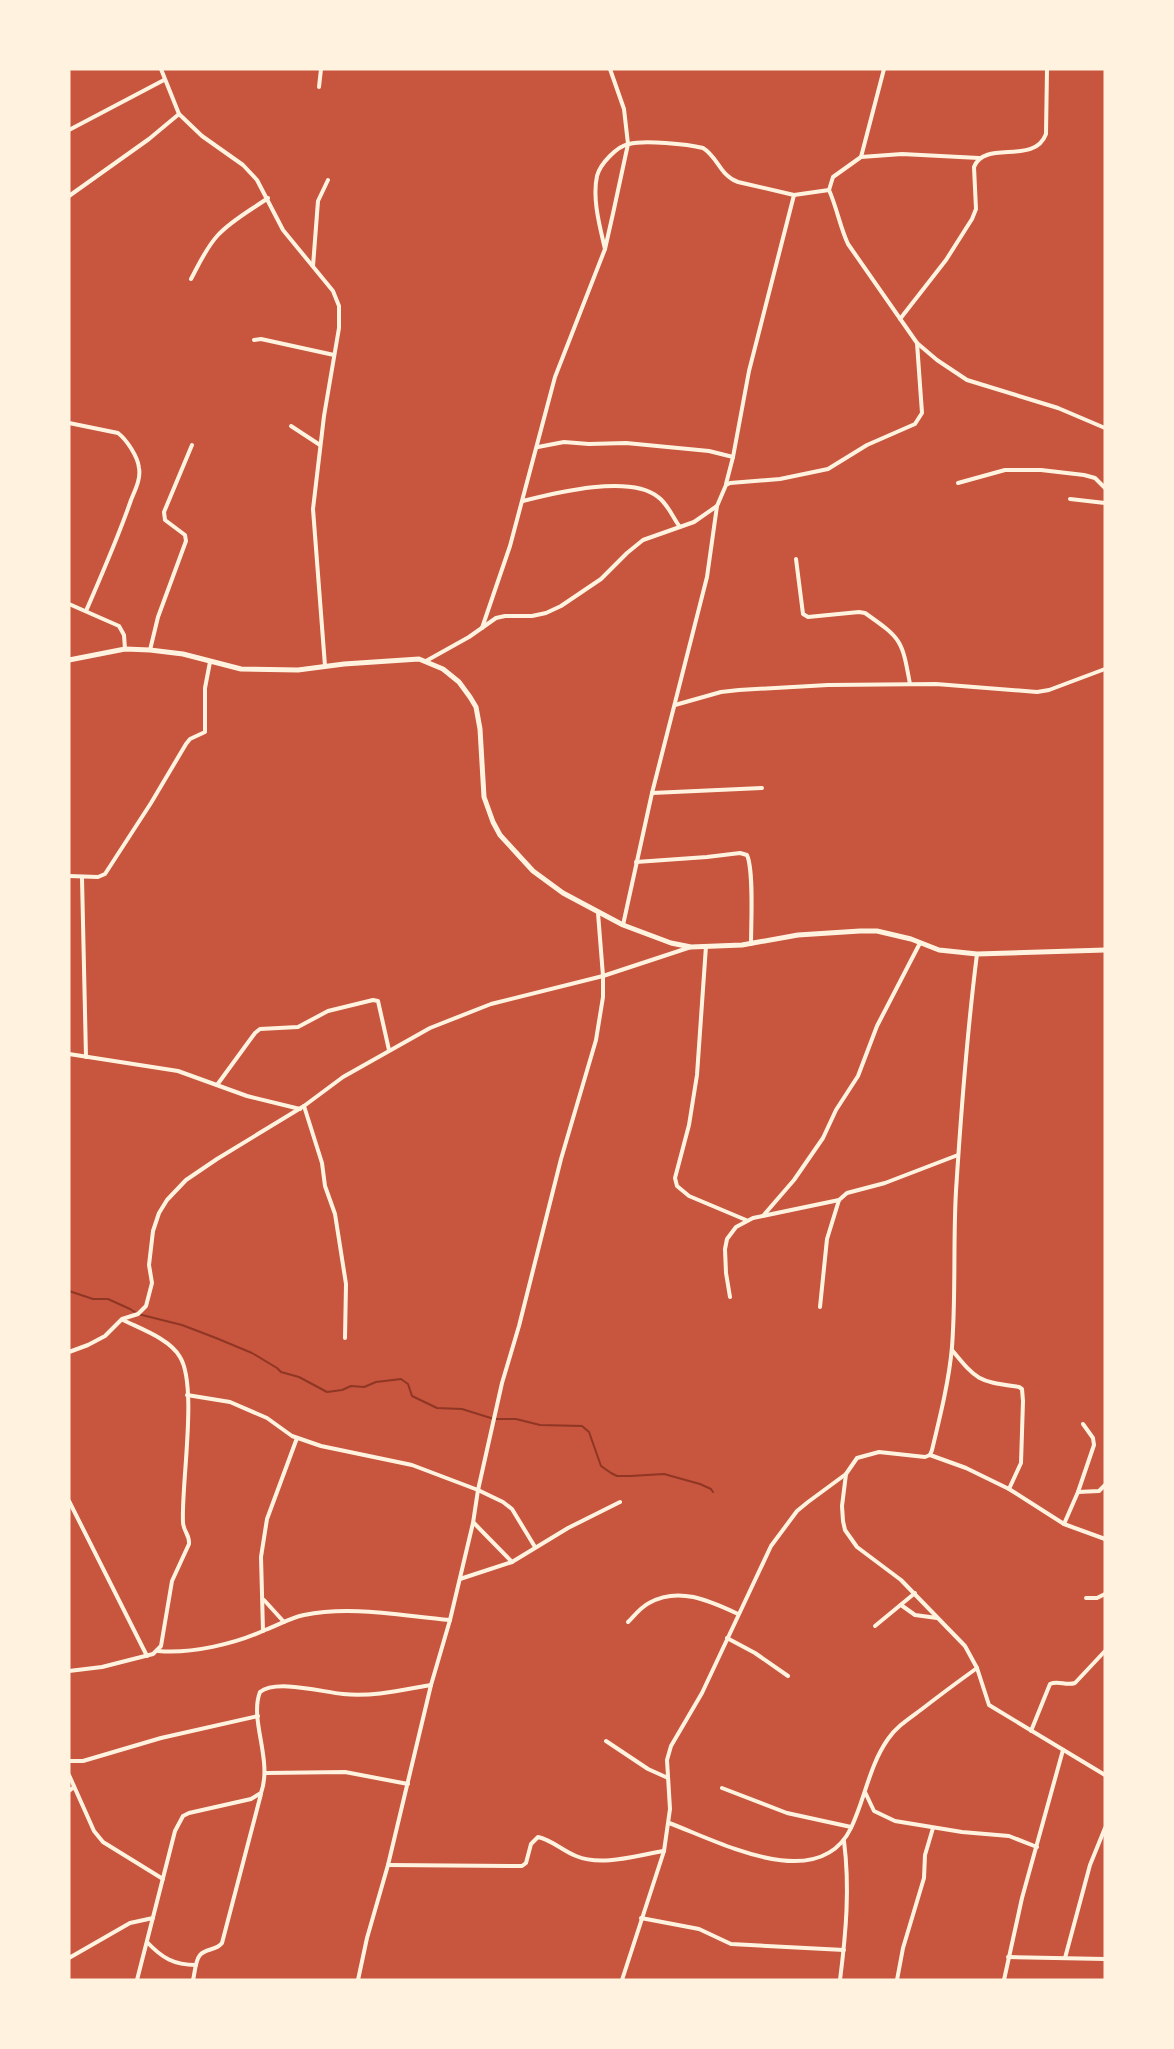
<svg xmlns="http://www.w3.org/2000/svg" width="1174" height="2049" viewBox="0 0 1174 2049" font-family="'Titillium Web',sans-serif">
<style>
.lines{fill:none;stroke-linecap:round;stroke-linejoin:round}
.stream{stroke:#8f3625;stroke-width:2}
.minor{stroke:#fff3e0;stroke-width:4}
.tertiary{stroke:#fff3e0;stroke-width:5}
</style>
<rect width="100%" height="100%" fill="#c8553d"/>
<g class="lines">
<path class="stream" d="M69 1291 93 1299H108L130 1309 138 1314 182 1325 216 1338 252 1353 277 1368 281 1372 299 1377 327 1392 342 1390 351 1386 364 1387 376 1382 401 1379 408 1384 412 1396 437 1408 462 1409 494 1419H516L540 1425 582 1426 589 1432 601 1466 611 1473 617 1476H630L664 1474 700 1484 711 1489 713 1492"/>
<g class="minor">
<path d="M161 69 179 114 202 136 243 165 257 180 283 230 333 291 339 306V328L324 416 313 509 325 666"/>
<path d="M319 87 321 69"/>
<path d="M69 130 164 80"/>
<path d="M861 157 902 154 979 158"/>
<path d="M829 190 833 177 861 157 884 69"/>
<path d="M69 196 149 139 179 114"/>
<path d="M605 249C600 227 592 199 597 176 600 164 617 146 629 144 644 140 687 144 703 148 718 157 720 176 738 182L794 195 829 190C837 208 840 227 848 244L917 343 937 360 967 380 1058 408 1105 428"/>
<path d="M313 266 318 201 328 180"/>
<path d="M191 279C199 264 206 248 218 235 232 220 251 210 268 198"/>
<path d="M900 319 946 260 972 219 976 209 974 167C985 139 1034 166 1046 134L1047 69"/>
<path d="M254 340 261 339 334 355"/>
<path d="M69 423 118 433C127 440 138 457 139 468 141 479 135 490 131 500 118 538 102 574 86 611"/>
<path d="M291 426 320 445"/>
<path d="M538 447 564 442 589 444 626 443 709 451 733 457"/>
<path d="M958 483 1005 470H1041L1084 475 1095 478 1105 488"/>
<path d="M726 484 733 457 749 371 794 195"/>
<path d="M1070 499 1105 503"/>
<path d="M523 501C555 493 630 474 658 497 668 504 673 518 680 527"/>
<path d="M796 559 803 614 808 617 859 612 865 613C902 639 902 640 910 684"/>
<path d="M69 604 119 626 124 635 125 649"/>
<path d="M482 628 510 546 555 377 605 249 614 209 628 144 624 109 610 69"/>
<path d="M150 650 158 617 186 541 185 535 165 520 164 512 192 445"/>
<path d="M426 661 469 637 496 618 505 616H532L546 613 561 606 601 579 627 553 643 540 694 522 717 506"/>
<path d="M675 705 721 692 739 690 828 685 936 684 1037 692 1049 690 1105 669"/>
<path d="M652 793 762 788"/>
<path d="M636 862 707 857 740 853 747 855C754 871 751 924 751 944"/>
<path d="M69 876 98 877 105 874 151 803 186 744 190 739 205 732V688L210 662"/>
<path d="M82 878 86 1057"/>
<path d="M623 925 652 793 707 577 717 506 726 485 730 483 780 479 828 469 867 445 915 424 922 413 917 343"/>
<path d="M706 946 697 1075 689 1125 675 1178 677 1186 689 1196 746 1220"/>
<path d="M977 954C967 1033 961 1112 956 1191 953 1243 956 1295 952 1347 949 1381 940 1417 932 1450L930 1455 925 1457 879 1452 857 1458 846 1474 842 1506 843 1521 845 1530 857 1547 901 1580 965 1646 977 1668 989 1705 1105 1775"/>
<path d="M69 1054 178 1071 247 1096 300 1109"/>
<path d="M217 1085 255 1033 260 1029 298 1027 328 1011 373 1000 378 1001 389 1050"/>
<path d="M304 1106 322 1163 325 1186 335 1214 346 1284 345 1338"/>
<path d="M763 1216 794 1180 823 1138 836 1110 858 1076 877 1026 920 943"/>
<path d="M730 1297 726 1273 725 1249 727 1239 736 1227 753 1218 839 1200"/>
<path d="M820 1307 827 1239 839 1200 847 1193 885 1183 958 1155"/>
<path d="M952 1350C978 1382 979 1381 1019 1387L1022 1389 1023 1401 1021 1463 1009 1489"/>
<path d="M69 1352 88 1345 105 1336 122 1319 138 1314 146 1306 152 1283 149 1265 153 1231 159 1213 167 1200 186 1180 217 1159 304 1106 343 1077 430 1028 491 1004 603 976 691 947"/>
<path d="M187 1395 230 1402 267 1418 292 1436 321 1446 412 1465 478 1490 503 1502 512 1509 535 1547"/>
<path d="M930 1455 966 1468 1009 1489 1064 1524 1105 1539"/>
<path d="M1078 1492 1099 1491 1105 1485"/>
<path d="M69 1501 147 1656"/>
<path d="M474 1523 512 1562"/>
<path d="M1064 1524 1078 1492 1094 1445 1093 1438 1083 1424"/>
<path d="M460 1579 512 1562 568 1528 620 1502"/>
<path d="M1086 1598H1097L1105 1594"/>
<path d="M264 1600 284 1622"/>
<path d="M901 1605 915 1615 937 1618"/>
<path d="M628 1622C634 1616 641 1607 649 1603 679 1586 710 1601 738 1614"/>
<path d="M875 1626 915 1593"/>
<path d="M263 1631 261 1557 267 1519 297 1438"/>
<path d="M727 1638 755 1653 788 1676"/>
<path d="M158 1651C191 1654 235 1644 265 1630 278 1625 290 1618 304 1615 351 1605 402 1616 450 1620"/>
<path d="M69 1671 102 1667 153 1654 161 1646 172 1581 189 1544C190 1535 183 1531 183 1522 181 1485 198 1386 180 1357 170 1339 141 1329 123 1320"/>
<path d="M1031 1731 1050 1684C1058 1680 1066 1686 1075 1683L1105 1651"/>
<path d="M606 1741 648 1769 668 1778"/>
<path d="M69 1761H83L161 1738 258 1716"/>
<path d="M266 1773 345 1772 408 1784"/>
<path d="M69 1775 94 1831 103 1842 163 1879"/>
<path d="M722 1788 787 1813 851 1827"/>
<path d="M69 1791 74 1787"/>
<path d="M865 1792 874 1811 895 1821 962 1832 1009 1836 1037 1847"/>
<path d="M669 1823C718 1841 818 1896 851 1828 865 1799 869 1766 888 1739 897 1726 910 1718 922 1709 940 1695 959 1681 977 1668"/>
<path d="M388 1865 522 1866 526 1863 531 1844 538 1837C552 1840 563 1851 576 1856 602 1867 638 1855 664 1851"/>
<path d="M641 1918 699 1929 731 1944 844 1950"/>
<path d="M147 1942C162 1958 174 1965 196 1965"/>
<path d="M1008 1957 1105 1959"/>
<path d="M69 1958 130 1923 153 1918"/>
<path d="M1065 1958 1090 1865 1105 1828"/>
<path d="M137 1980 175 1831 183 1816 189 1813 251 1799 261 1793C273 1760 249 1720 260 1692 276 1679 322 1692 343 1694 373 1697 402 1690 431 1685"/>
<path d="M193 1980C195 1973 195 1961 200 1955 206 1948 216 1951 222 1943L261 1794"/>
<path d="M358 1980 367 1938 388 1865 431 1685 450 1620 473 1523 478 1490 502 1383 519 1326 561 1159 596 1040 603 997V976L598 913"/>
<path d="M622 1980 664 1851 670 1809 667 1760 671 1746 702 1693 771 1546 797 1511 808 1502 846 1474"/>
<path d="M840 1980C846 1933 850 1888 844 1841"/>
<path d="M897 1980 903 1948 924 1878 925 1855 933 1828"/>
<path d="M1004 1980 1022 1898 1063 1750"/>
</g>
<path class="tertiary" d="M69 660 125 649 150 650 183 654 241 669 298 670 344 664 419 659 443 669 459 682 470 697 476 707 480 729 484 797 493 822 500 835 533 871 563 893 623 925 671 943 691 947 742 945 798 935 860 931H877L911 939 939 950 977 954 1105 950"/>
</g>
<rect width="1174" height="2049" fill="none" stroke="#fff3e0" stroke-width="141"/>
</svg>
